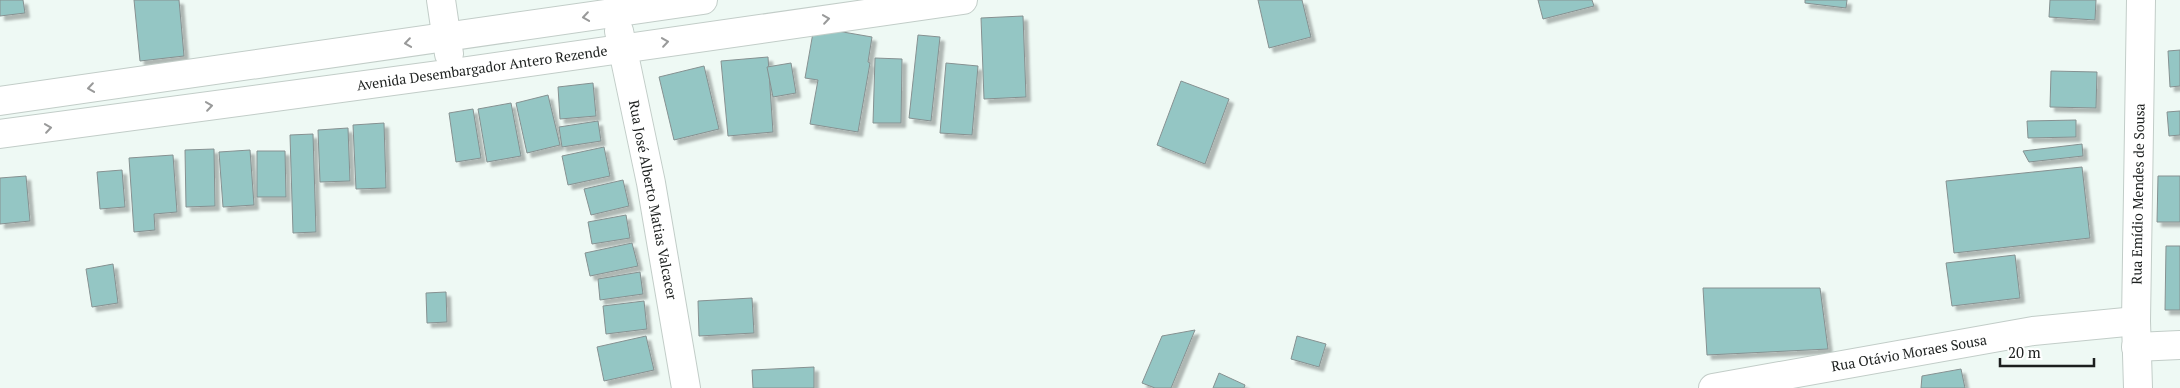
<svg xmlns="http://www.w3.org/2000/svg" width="2180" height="388" viewBox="0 0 2180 388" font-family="'PT Serif',serif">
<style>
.building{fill:#94c6c4;stroke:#869191;filter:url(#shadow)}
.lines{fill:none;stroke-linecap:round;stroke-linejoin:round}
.minor-casing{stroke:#c2cdc8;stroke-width:30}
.minor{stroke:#fff;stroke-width:28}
.oneway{stroke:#999a9a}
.labels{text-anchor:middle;stroke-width:4.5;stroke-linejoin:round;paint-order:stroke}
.street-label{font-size:14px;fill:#1c1f1e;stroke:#fff}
</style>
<defs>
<filter id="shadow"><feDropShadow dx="4.5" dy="4.5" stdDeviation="1" flood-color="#0004"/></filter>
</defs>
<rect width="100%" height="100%" fill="#eef9f4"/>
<g class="building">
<path d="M0 0H23L25 13 0 16Z"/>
<path d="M134 0H179L184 56 140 61Z"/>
<path d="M1258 0H1302L1311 37 1269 48Z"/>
<path d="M1538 0H1592L1594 6 1543 19Z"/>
<path d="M1805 0H1847L1846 8 1805 3Z"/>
<path d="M2050 0H2096L2095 20 2049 17Z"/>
<path d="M1023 16 1026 97 984 99 981 18Z"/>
<path d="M814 27 872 37 868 62 870 63 858 132 810 124 818 80 805 78Z"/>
<path d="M918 35 940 37 931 121 909 118Z"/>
<path d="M2180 50V86L2170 87 2168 51Z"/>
<path d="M768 57 773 132 728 136 721 61Z"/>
<path d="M875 58 902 59 901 123H873Z"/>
<path d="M791 63 796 93 773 97 767 67Z"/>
<path d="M946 63 978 66 972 135 940 133Z"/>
<path d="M704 66 719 129 674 140 659 77Z"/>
<path d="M2051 71 2097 72 2096 108 2050 107Z"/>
<path d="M1181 81 1229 99 1205 164 1157 145Z"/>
<path d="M593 83 596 116 560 119 558 87Z"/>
<path d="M548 95 560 145 527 153 516 103Z"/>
<path d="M511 103 521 156 487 162 478 109Z"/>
<path d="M473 109 481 158 456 162 449 113Z"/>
<path d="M2180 111V135L2169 136 2167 112Z"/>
<path d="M2076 120V137L2028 138 2027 121Z"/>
<path d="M598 121 601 141 562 147 559 127Z"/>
<path d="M384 123 386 188 356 189 353 125Z"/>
<path d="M348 128 350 181 320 182 318 130Z"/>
<path d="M313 134 316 232 293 233 290 135Z"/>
<path d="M2082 144 2083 156 2029 162 2023 151Z"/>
<path d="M604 147 610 176 568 185 562 156Z"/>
<path d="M214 149 215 206 186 207 185 150Z"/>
<path d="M250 150 254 205 223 207 219 152Z"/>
<path d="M257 151H285L286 197H257Z"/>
<path d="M173 155 177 212 154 214 155 230 134 232 129 158Z"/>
<path d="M2082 167 2090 238 1954 253 1946 181Z"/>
<path d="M122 170 125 207 100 209 97 172Z"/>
<path d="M26 176 30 221 0 224V178Z"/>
<path d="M2158 176H2180V222H2157Z"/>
<path d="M623 180 629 206 591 215 584 189Z"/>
<path d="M626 215 630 238 592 244 588 222Z"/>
<path d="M632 243 638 266 590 276 585 253Z"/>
<path d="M2166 246H2180V310H2165Z"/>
<path d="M2015 255 2020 298 1952 306 1946 263Z"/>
<path d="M113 264 118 303 92 307 86 269Z"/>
<path d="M640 272 643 294 600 300 598 279Z"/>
<path d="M1703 288H1820L1828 349 1707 355Z"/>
<path d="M446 292 447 322 427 323 426 293Z"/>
<path d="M752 298 754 333 699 336 698 301Z"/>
<path d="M644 301 647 329 606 334 603 306Z"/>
<path d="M1195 330 1171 388H1155L1142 383 1162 336Z"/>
<path d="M646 336 654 370 604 381 597 347Z"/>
<path d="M1297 336 1326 344 1319 367 1291 359Z"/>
<path d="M814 367V388H753L752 370Z"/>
<path d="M1961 369 1965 388H1921L1922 376Z"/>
<path d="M1219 373 1245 385 1244 388H1213Z"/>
</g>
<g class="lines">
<defs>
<g id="minor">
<path d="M441 0 449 54"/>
<path d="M619 31 651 183 686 388"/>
<path d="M0 101 703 0"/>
<path d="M0 134 453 73 963 0"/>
<path d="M2136 347 2180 345"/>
<path d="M1713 388 2033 331 2136 321"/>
<path d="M2138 388 2136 321 2141 0"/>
</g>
</defs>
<use href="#minor" class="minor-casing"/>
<use href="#minor" class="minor"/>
</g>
<defs><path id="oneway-chevron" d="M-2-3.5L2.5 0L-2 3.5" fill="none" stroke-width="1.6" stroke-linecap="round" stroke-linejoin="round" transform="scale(1.25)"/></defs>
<g class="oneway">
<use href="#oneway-chevron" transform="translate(586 17) rotate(172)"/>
<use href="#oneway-chevron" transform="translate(826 19) rotate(-8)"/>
<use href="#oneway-chevron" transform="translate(665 42) rotate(-8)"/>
<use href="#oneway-chevron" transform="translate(408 43) rotate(172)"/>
<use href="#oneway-chevron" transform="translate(91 88) rotate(172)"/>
<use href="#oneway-chevron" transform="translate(209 106) rotate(-8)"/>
<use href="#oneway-chevron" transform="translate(48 128) rotate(-8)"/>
</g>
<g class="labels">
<g class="street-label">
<text transform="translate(482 68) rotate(-8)" y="5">Avenida Desembargador Antero Rezende</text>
<text transform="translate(2138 194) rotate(-89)" y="5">Rua Emídio Mendes de Sousa</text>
<text transform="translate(653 200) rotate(79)" y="5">Rua José Alberto Matias Valcacer</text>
<text transform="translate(1909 353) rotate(-10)" y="5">Rua Otávio Moraes Sousa</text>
</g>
</g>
<path d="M2000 358v8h94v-8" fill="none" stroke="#1c1f1e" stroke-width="2.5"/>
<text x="2008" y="358" font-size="15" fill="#1c1f1e" stroke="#ffffff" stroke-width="4" paint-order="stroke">20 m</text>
</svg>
